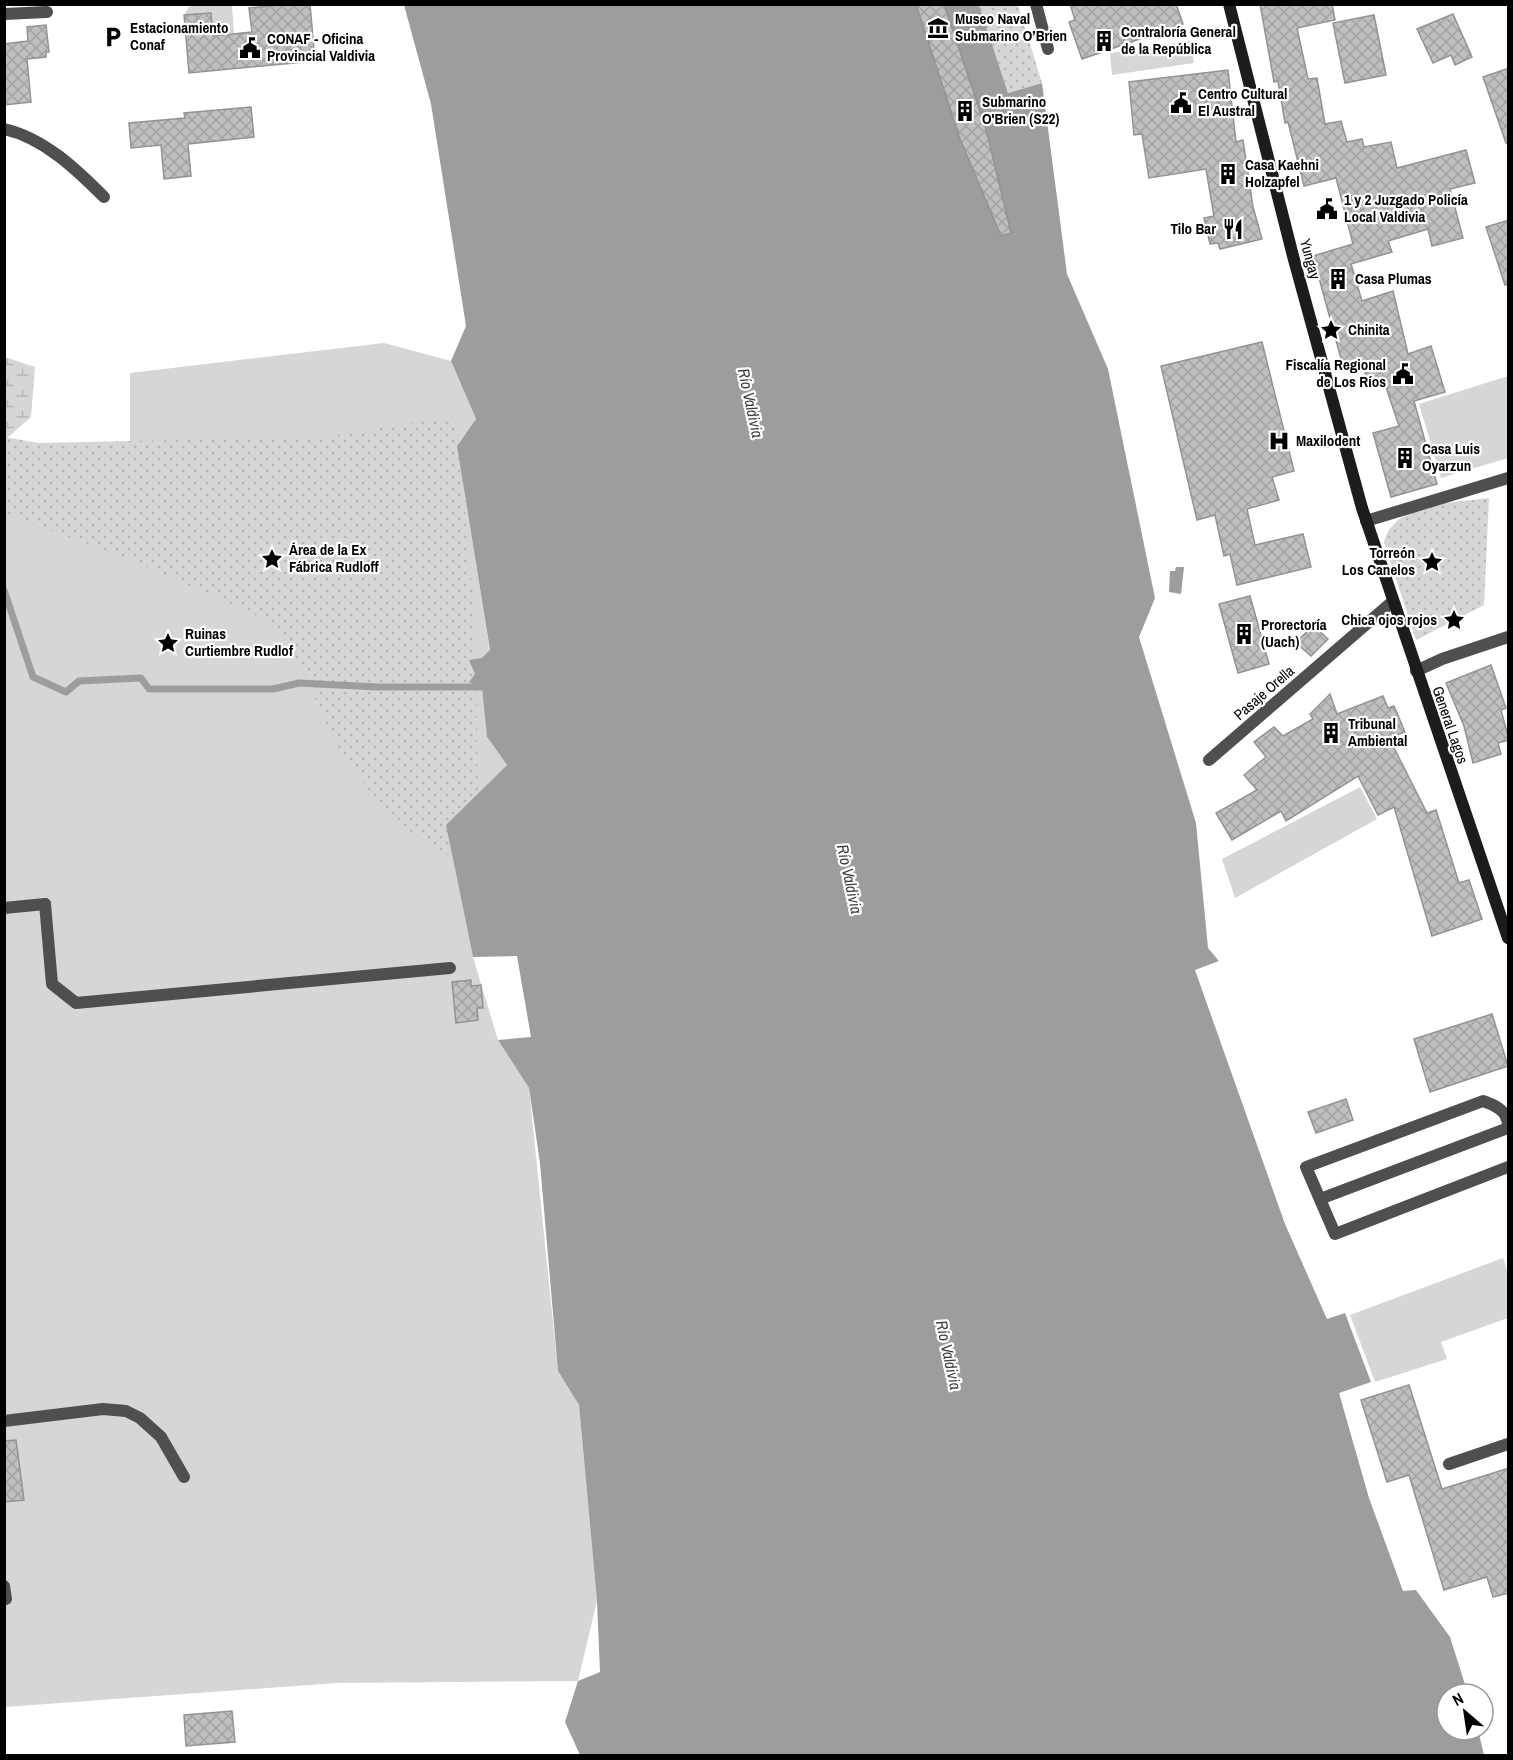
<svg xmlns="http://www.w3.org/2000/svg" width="1513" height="1760" viewBox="0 0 1513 1760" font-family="'Archivo Narrow',sans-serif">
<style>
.green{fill:#d6d6d6}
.wetland{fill:url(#wetland-marsh)}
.park{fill:url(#park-dots)}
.water{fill:#9d9d9d}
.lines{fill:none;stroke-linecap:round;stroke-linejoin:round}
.stream{stroke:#9d9d9d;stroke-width:7}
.building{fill:url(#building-cross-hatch);stroke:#939393;stroke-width:1.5}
.service{stroke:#4f4f4f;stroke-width:12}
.minor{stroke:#4f4f4f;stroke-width:12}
.secondary{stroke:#1c1c1c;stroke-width:12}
.labels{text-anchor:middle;stroke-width:4.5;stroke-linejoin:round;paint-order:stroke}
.poi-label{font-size:15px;font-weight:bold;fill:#000;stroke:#fff;text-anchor:start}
.street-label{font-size:15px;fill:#000;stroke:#fff}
.water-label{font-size:16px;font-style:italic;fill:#3e3e3e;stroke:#fff}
</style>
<defs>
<pattern id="wetland-marsh" width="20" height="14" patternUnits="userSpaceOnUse" patternTransform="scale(1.5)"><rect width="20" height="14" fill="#d6d6d6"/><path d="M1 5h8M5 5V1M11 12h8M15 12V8" fill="none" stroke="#b6b6b6"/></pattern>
<pattern id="park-dots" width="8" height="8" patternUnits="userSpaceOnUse" patternTransform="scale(1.5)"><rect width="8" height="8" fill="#d6d6d6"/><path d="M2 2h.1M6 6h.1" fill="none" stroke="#b6b6b6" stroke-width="1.8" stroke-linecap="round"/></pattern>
<pattern id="building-cross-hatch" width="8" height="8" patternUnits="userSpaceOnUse" patternTransform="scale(1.5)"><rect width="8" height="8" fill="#bfbfbf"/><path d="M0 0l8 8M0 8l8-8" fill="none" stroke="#a2a2a2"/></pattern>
</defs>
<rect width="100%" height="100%" fill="#fff"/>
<g class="green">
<path d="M190 5H232L234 33 213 36 211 13 184 15Z"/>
<path d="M1190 41 1194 63 1112 75 1110 53Z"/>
<path d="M384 343 451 361 476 419 457 446 490 651 482 659 487 737 507 765 446 825 473 957 498 1040 529 1088 558 1371 579 1405 597 1601 578 1681 337 1683 5 1707V452L130 443V373Z"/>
<path d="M1508 376V458L1441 478 1419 404Z"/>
<path d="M1360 787 1377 819 1235 898 1222 859Z"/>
<path d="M1503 1258 1508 1273V1318L1441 1342 1447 1359 1375 1382 1350 1315Z"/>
</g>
<path class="wetland" d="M5 357 35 367 31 417 5 440Z"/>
<g class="park">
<path d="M979 5H1018L1042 83 1008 93Z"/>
<path d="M452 417 458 425 476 634 478 823 453 856 436 852 408 829 372 794 349 765 330 733 300 665 275 624 127 558 5 514V437L38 443 324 437Z"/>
<path d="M1489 498 1484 605 1416 640 1384 542C1395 501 1455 503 1489 498Z"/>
</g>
<g class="water">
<path d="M404 5H979L1008 93 1042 83 1067 274 1108 369 1155 598 1139 637 1196 823 1208 948 1219 961 1195 970 1285 1224 1327 1319 1345 1313 1371 1382 1339 1393 1369 1498 1403 1591 1416 1590 1450 1637 1468 1694H1447V1730H1478L1484 1755H580L565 1722 578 1681 600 1672 597 1601 579 1405 558 1371 540 1163 529 1088 498 1040 531 1037 517 956 473 957 446 825 507 765 487 737 482 687 469 682 475 674 469 660 482 658 490 650 457 446 476 419 451 361 466 326 431 104Z"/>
<path d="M1176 567H1184L1181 594 1169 592 1170 571H1175Z"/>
</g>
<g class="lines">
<path class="stream" d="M4 590 33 677 66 692 79 681 141 678 149 689H273L299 683 377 687H482"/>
</g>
<g class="building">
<path d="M292 4H310L315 61 189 73 184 15 211 13 213 36 252 32 249 8Z"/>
<path d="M916 4H944L986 129 1011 233 1001 236 960 139Z"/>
<path d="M1070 4H1176L1183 24 1082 59 1069 22 1075 20Z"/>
<path d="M1260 4H1332L1335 20 1297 28 1308 79 1317 78 1325 124 1341 121 1347 142 1362 139 1364 147 1391 142 1397 168 1466 150 1475 183 1450 189 1463 238 1432 246 1428 229 1388 241 1392 252 1351 264 1362 301 1393 291 1408 354 1431 346 1445 392 1414 401 1437 484 1391 497 1373 433 1399 426 1384 381 1369 386 1361 360 1343 366 1313 256 1353 244 1336 178 1304 186 1288 122 1285 123 1278 81 1274 82Z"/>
<path d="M1453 14 1472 57 1455 65 1451 55 1433 63 1417 29Z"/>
<path d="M1374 15 1386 75 1345 83 1333 23Z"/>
<path d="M46 25 49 52H46V57L27 59 31 102 4 105V44L28 41 27 27Z"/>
<path d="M1509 68V142L1506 143 1483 77Z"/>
<path d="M1228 70 1236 142 1243 140 1253 207 1262 239 1220 249 1218 243 1210 244 1204 218 1214 216 1206 169 1149 178 1142 134 1134 135 1129 82Z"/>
<path d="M251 107 254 137 188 144 191 176 164 179 161 145 131 148 129 123 185 118 184 113Z"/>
<path d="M1509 220V284L1505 285 1486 227Z"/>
<path d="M1262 342 1294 471 1272 477 1279 500 1247 509 1255 545 1303 534 1311 567 1237 585 1230 554 1224 556 1215 515 1197 520 1161 366Z"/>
<path d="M1250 596 1269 664 1238 673 1219 604Z"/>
<path d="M1313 625 1328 639 1311 656 1296 643Z"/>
<path d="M1491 665 1506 708 1501 710 1509 740 1498 743 1501 754 1473 763 1464 726 1446 683Z"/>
<path d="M1330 694 1337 714 1383 696 1388 708 1394 706 1405 732 1389 738 1427 813 1436 810 1459 883 1469 880 1482 919 1432 936 1394 807 1378 815 1358 776 1286 821 1281 811 1232 840 1216 813 1257 790 1244 775 1266 757 1254 742 1274 727 1283 736 1313 719 1310 714Z"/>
<path d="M471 980V986L481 985 483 1008H477L478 1020 456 1023 452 982Z"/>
<path d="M1492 1014 1508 1066 1430 1092 1414 1039Z"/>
<path d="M1346 1099 1353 1120 1316 1133 1308 1112Z"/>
<path d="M1409 1385 1442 1489 1509 1468V1593L1493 1597 1487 1577 1444 1590 1409 1475 1387 1482 1361 1400Z"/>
<path d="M16 1440 24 1500 4 1502V1441Z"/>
<path d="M232 1711 235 1742 186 1746 184 1715Z"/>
</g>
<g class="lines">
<g class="service">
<path d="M1036 4 1048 49"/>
<path d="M1416 671 1442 659 1508 637"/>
<path d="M45 904 52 984 76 1003 450 968"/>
<path d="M1508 1126C1508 1111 1495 1105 1483 1101L1306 1167 1335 1234 1508 1167"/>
<path d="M1320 1199 1508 1128"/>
<path d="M4 1421 103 1409 126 1411 140 1418 161 1437 184 1477"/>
<path d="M1449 1464 1508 1444"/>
<path d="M4 1586 6 1599"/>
</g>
<g class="minor">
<path d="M4 14 47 12"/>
<path d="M4 129C44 138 76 169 104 197"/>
<path d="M1366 521 1508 478"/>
<path d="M1209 760 1392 602"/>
<path d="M4 908 45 904"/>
</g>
<path class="secondary" d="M1229 4 1293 256 1362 508 1508 938"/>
</g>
<defs>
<symbol id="museum-bare" viewBox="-9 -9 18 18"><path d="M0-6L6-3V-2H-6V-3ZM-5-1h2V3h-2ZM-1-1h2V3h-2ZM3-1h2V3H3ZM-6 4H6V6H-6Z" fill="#000" stroke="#fff" stroke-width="2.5" paint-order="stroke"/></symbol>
<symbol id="parking-bare" viewBox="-9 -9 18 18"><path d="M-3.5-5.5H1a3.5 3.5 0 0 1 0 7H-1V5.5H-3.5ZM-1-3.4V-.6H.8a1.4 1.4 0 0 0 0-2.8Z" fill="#000" stroke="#fff" stroke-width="2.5" paint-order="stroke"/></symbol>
<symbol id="building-bare" viewBox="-9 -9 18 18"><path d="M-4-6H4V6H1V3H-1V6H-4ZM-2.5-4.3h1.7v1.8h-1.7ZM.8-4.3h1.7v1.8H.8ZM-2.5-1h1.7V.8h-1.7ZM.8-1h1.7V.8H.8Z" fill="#000" stroke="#fff" stroke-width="2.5" paint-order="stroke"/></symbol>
<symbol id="civic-bare" viewBox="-9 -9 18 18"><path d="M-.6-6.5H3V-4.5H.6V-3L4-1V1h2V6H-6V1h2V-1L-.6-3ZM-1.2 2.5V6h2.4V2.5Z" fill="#000" stroke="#fff" stroke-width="2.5" paint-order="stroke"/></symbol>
<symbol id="restaurant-bare" viewBox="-9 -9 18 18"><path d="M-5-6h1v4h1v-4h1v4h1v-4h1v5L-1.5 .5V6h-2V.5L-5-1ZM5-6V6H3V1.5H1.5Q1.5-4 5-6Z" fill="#000" stroke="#fff" stroke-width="2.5" paint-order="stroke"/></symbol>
<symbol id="sight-bare" viewBox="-9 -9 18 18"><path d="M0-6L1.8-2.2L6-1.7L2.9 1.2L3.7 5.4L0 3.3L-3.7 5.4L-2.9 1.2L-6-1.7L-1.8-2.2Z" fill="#000" stroke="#fff" stroke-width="2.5" paint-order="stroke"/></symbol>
<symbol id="hospital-bare" viewBox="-9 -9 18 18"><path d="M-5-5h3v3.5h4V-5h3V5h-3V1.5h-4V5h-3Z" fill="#000" stroke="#fff" stroke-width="2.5" paint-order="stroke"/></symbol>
</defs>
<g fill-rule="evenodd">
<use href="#museum-bare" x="923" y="13" width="30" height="30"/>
<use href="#parking-bare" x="98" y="22" width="30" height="30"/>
<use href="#building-bare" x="1089" y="26" width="30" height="30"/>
<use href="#civic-bare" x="235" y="33" width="30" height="30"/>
<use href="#civic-bare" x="1166" y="88" width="30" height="30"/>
<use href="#building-bare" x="950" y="96" width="30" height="30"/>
<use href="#building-bare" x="1213" y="159" width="30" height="30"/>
<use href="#civic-bare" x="1312" y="194" width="30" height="30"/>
<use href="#restaurant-bare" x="1218" y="214" width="30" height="30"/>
<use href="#building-bare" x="1323" y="264" width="30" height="30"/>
<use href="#sight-bare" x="1316" y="315" width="30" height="30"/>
<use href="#civic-bare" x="1388" y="359" width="30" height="30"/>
<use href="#hospital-bare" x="1264" y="426" width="30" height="30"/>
<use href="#building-bare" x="1390" y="443" width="30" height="30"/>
<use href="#sight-bare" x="257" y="544" width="30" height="30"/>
<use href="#sight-bare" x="1417" y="547" width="30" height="30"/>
<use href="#sight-bare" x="1439" y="605" width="30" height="30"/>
<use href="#building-bare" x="1229" y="619" width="30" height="30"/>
<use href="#sight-bare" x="153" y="628" width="30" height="30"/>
<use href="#building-bare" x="1316" y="718" width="30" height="30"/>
</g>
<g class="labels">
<g class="poi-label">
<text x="955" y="24">Museo Naval<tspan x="955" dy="17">Submarino O’Brien</tspan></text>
<text x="130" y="33">Estacionamiento<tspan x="130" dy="17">Conaf</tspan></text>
<text x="1121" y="37">Contraloría General<tspan x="1121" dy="17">de la República</tspan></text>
<text x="267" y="44">CONAF - Oficina<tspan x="267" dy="17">Provincial Valdivia</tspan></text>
<text x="1198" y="99">Centro Cultural<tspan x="1198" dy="17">El Austral</tspan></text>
<text x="982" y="107">Submarino<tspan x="982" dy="17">O'Brien (S22)</tspan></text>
<text x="1245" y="170">Casa Kaehni<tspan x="1245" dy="17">Holzapfel</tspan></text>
<text x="1344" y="205">1 y 2 Juzgado Policía<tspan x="1344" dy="17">Local Valdivia</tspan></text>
<text x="1216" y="234" text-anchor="end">Tilo Bar</text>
<text x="1355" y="284">Casa Plumas</text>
<text x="1348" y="335">Chinita</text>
<text x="1386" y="370" text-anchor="end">Fiscalía Regional<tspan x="1386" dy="17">de Los Ríos</tspan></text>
<text x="1296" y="446">Maxilodent</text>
<text x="1422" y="454">Casa Luis<tspan x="1422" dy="17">Oyarzun</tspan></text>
<text x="289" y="555">Área de la Ex<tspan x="289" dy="17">Fábrica Rudloff</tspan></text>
<text x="1415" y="558" text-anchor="end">Torreón<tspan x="1415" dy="17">Los Canelos</tspan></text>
<text x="1437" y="625" text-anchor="end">Chica ojos rojos</text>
<text x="1261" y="630">Prorectoría<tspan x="1261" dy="17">(Uach)</tspan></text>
<text x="185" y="639">Ruinas<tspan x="185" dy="17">Curtiembre Rudlof</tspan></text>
<text x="1348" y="729">Tribunal<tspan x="1348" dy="17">Ambiental</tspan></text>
</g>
<g class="street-label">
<text transform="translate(1310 259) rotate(75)" y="5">Yungay</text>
<text transform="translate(1264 693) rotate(-41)" y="5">Pasaje Orella</text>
<text transform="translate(1450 725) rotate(71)" y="5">General Lagos</text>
</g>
<g class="water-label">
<text transform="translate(751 403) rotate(78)" y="6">Río Valdivia</text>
<text transform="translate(850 879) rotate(78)" y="6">Río Valdivia</text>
<text transform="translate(949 1355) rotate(78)" y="6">Río Valdivia</text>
</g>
</g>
<rect width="1513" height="1760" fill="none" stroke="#000000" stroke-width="12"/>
<g transform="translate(1465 1712) rotate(331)"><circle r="28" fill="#ffffff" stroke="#999999" stroke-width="1.5"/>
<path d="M0-4.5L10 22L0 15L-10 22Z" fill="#000000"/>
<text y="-9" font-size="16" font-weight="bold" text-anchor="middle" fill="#000000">N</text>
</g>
</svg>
